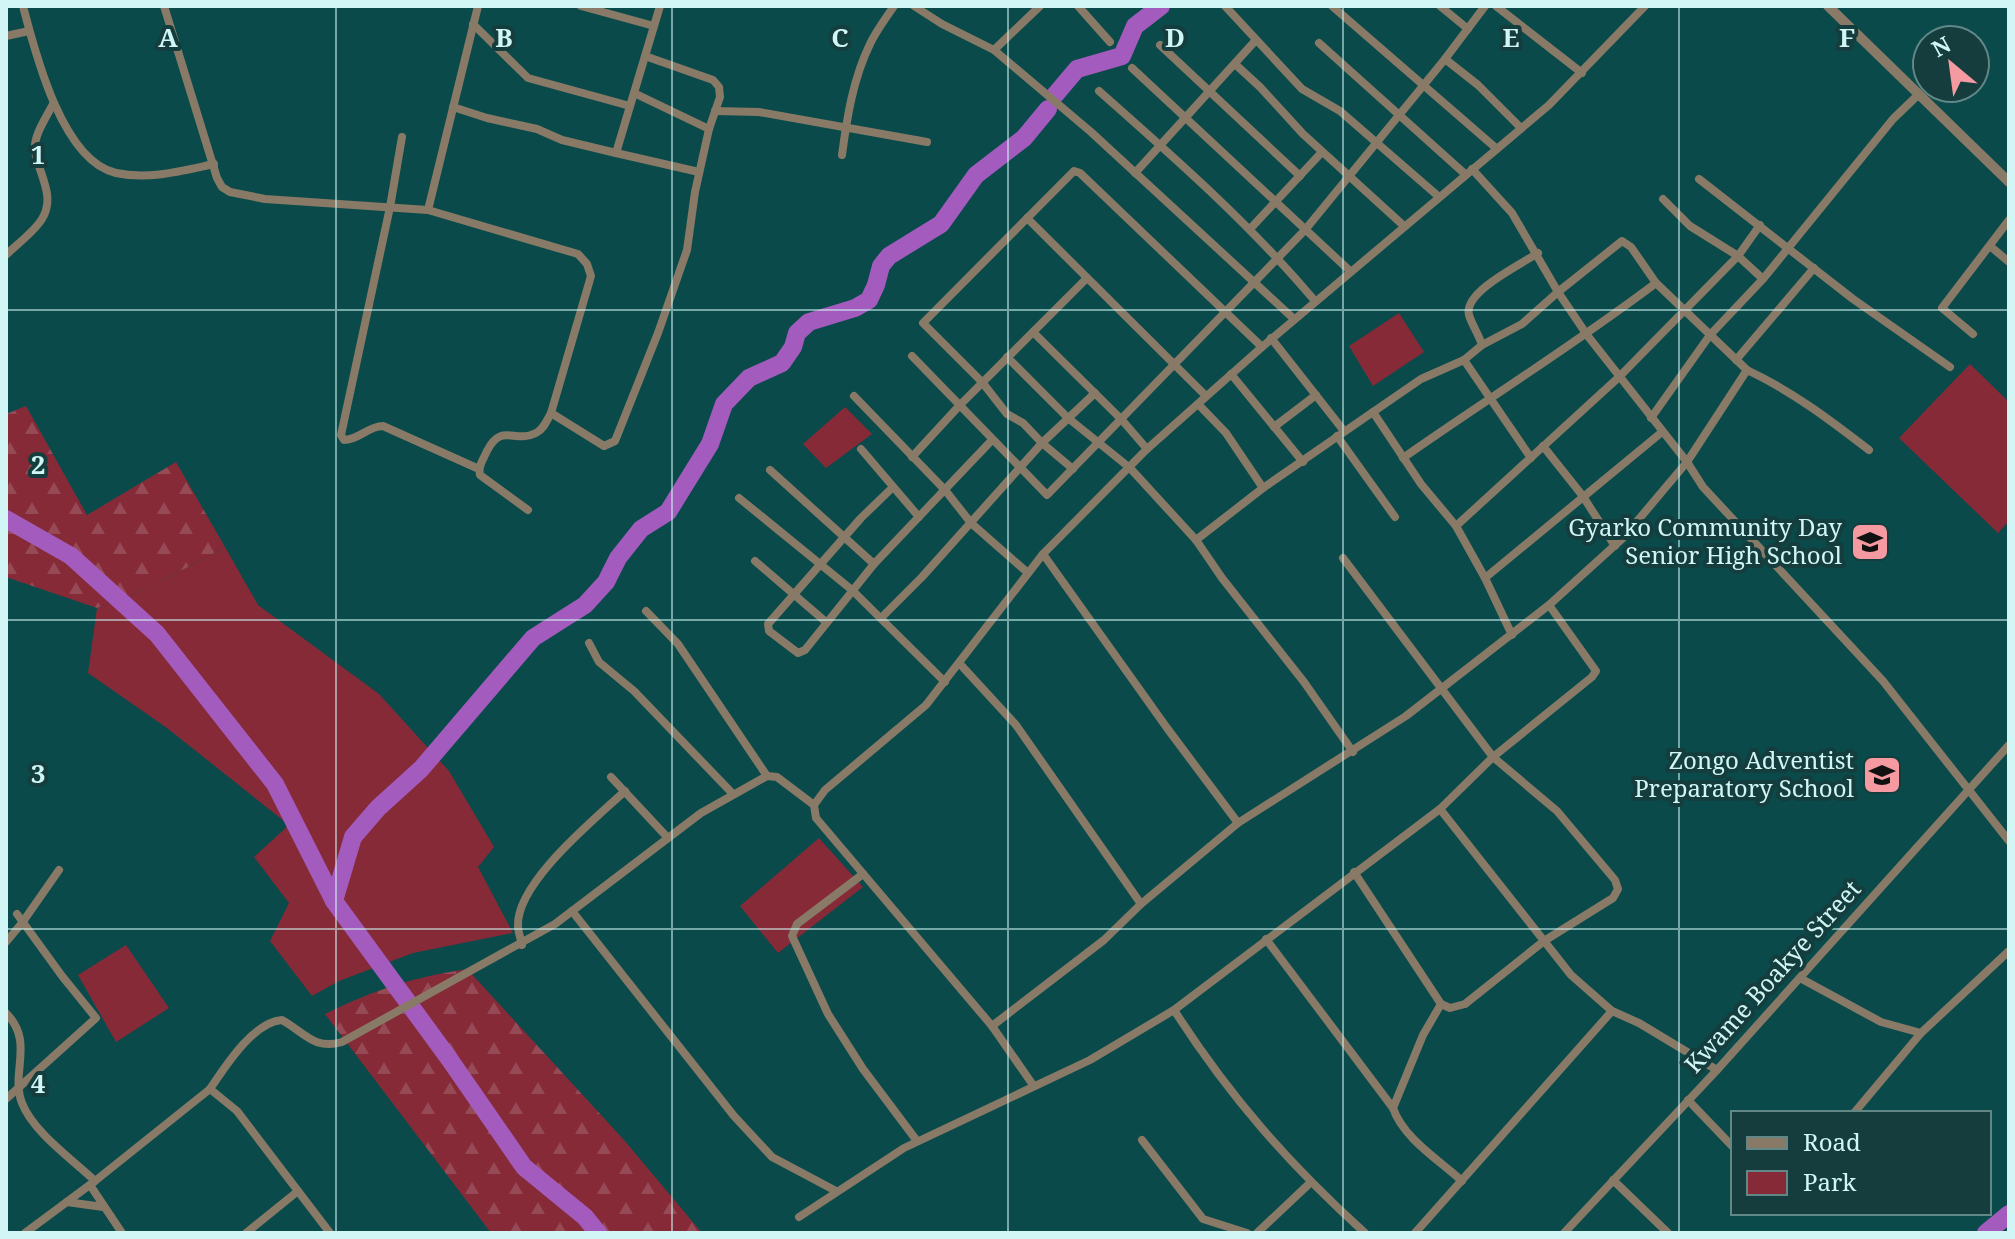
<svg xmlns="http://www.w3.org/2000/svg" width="2015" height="1239" viewBox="0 0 2015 1239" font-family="'Noto Serif',serif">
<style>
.green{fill:#862a37}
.forest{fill:url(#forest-firs)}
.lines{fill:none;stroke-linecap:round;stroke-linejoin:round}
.river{stroke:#a35bbe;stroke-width:18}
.minor{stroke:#887a66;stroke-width:8}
.tertiary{stroke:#887a66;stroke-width:10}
.grid{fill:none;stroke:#d2f6f6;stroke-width:2;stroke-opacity:0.55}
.labels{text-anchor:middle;stroke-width:8;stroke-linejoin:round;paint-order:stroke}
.poi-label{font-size:24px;fill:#d2f6f6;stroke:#153d3d;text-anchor:end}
.street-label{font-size:24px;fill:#d2f6f6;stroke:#153d3d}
.grid-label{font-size:26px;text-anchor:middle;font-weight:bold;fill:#d2f6f6;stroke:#153d3d;stroke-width:8;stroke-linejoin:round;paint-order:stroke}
</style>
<defs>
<pattern id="forest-firs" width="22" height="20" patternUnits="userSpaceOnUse" patternTransform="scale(2)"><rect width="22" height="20" fill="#862a37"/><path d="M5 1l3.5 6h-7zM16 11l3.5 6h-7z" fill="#964a55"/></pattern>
</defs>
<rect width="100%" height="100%" fill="#0a4a4b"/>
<g class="green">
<path d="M1399 313 1424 352 1373 386 1349 346Z"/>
<path d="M1970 364 2009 402V521L1998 533 1899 438Z"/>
<path d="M845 407 872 434 826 468 803 444Z"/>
<path d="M225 547 258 605 379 694 449 771 494 847 478 867 513 933 413 953 339 981 312 996 270 941 289 903 254 857 289 825 167 728 88 673 97 608 149 588Z"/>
<path d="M819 838 863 887 778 953 740 906Z"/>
<path d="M126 945 169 1008 116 1042 78 975Z"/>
</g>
<g class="forest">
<path d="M26 406 87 515 176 462 225 547 149 588 97 608 6 577V414Z"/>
<path d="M467 969 624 1140 702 1233H491L325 1014C376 989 411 978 467 969Z"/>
</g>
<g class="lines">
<g class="river">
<path d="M1055 95 1077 69 1122 56 1135 26 1161 6"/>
<path d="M6 519 71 556 157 634 275 784 334 901 450 1060 524 1167 585 1217 598 1233"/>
<path d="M334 901 353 837 378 808 421 769 533 638 585 605 606 582 618 558 641 529 668 512 710 444 724 404 749 378 782 363 793 347 797 333 809 322 855 308 869 300 876 285 881 266 889 256 941 224 976 175 1024 138 1048 109"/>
<path d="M1986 1233 2009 1214"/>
</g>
<g class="minor">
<path d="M23 6C35 52 62 161 116 173 149 180 181 171 214 164"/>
<path d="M164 6 217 178 222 187 230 192 265 199 428 210 578 254 587 264 591 276 551 413 604 446 615 441 658 333 687 250 695 192 709 129 720 97 719 87 713 80 645 56"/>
<path d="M581 6 654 26"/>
<path d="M914 6 942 24 994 50 1091 132 1294 319"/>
<path d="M1078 6 1110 42"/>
<path d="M1225 6 1302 89 1340 111 1438 196"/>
<path d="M1332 6 1497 149"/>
<path d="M1440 6 1468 29"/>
<path d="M1496 6 1582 73"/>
<path d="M473 24 528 78 630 106"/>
<path d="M6 36 29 31"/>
<path d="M1319 43 1465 174"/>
<path d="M1160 45 1300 176"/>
<path d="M994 50 1040 6"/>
<path d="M1445 59 1478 85 1521 128"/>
<path d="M1235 64 1260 87 1303 134 1404 226"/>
<path d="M1132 68 1350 271"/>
<path d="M1099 91C1175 158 1250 224 1315 301"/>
<path d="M634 93 709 129"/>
<path d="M453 107 487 118 537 129 562 140 616 153 660 6"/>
<path d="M715 111 759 112 927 142"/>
<path d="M402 137 390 207 341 435 344 440C359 440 368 426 383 426L479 469"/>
<path d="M616 153 699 172"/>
<path d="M842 155C847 117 853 79 870 44 876 31 886 18 894 6"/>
<path d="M1472 169 1512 213 1558 292 1587 335 1687 462 1703 487 1883 681 2009 841"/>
<path d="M1135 173 1256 40"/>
<path d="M1699 179 1853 299 1950 367"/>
<path d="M1663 199 1690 226 1738 256 1763 279"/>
<path d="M428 210 478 6"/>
<path d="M1027 218 1206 396"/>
<path d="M1250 229 1322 152"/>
<path d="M1990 246 2009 262"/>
<path d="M6 255C17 244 34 232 42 219 56 196 39 175 35 151 33 136 46 118 53 104"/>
<path d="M1033 332 1122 420 1147 449"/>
<path d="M1973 334 1942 308 2009 220"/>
<path d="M1271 338 1344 431"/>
<path d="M1482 345 1522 324 1558 292 1622 241 1631 247 1656 283 1747 370"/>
<path d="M912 356 1047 495 1305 230 1445 59 1485 6"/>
<path d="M1007 357 1068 418 1130 468 1196 540"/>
<path d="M1736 360 1814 268"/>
<path d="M1231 374 1303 462"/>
<path d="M854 396 945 490 971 523 1028 573"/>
<path d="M1198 404 1226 433 1263 488 1373 412 1421 484 1456 526 1485 578 1512 635"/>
<path d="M1373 412 1421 379 1464 360"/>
<path d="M1651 418 1710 335 1763 279 1893 119 1919 94"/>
<path d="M1274 427 1316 395"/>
<path d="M1337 436 1395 517"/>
<path d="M1543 446 1582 495 1615 546"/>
<path d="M861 449 919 517"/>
<path d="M912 457 959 406 1087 278"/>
<path d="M1403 458C1487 399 1574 345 1656 283"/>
<path d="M1531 458 1464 360 1482 345C1479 335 1472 325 1469 315 1463 292 1520 265 1538 253"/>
<path d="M1073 469 1042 443 1023 423 1007 414 982 382 923 323 1074 171 1080 173 1262 347"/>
<path d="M770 470 874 564"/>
<path d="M893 487 861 518 768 624 769 631 798 653 805 650 874 564 992 440"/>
<path d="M1263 488 1196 540 1222 578 1304 682 1353 752"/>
<path d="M739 498 852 590 945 682"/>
<path d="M528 510 480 475C478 466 483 460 487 451 502 422 514 444 536 433 544 429 547 420 551 413"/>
<path d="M1456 526 1619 377 1738 256 1760 225"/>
<path d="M1043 554 1167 728 1238 823"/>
<path d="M1343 558 1493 757 1557 811 1615 880 1618 889 1613 898 1544 941 1465 1004 1450 1008 1441 1004 1354 872"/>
<path d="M755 561 826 622"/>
<path d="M1485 578 1662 432"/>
<path d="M646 611 678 644 767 776"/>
<path d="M881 618 922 577 1042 443 1095 393"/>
<path d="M589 643 599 662 634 691 732 793"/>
<path d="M960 664 1016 725 1141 904"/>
<path d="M611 777 668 838"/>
<path d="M1440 809 1571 975 1612 1011 1639 1023 1717 1070"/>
<path d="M863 874 797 924 792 936 828 1014 863 1069 917 1141"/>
<path d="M572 911 734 1116 772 1157 836 1191"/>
<path d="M1266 939 1393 1108"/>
<path d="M6 942 22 923 59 870"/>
<path d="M522 945C521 939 518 932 518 926 516 883 595 819 625 791"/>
<path d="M1800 978 1881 1022 1921 1033 2009 951"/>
<path d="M1441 1004 1423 1035 1393 1108C1403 1138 1439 1160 1462 1181"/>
<path d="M1174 1010C1230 1097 1288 1163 1365 1233"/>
<path d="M6 1013C35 1042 10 1073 22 1103 33 1132 73 1160 95 1181"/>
<path d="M992 1026 1104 940 1141 904 1238 823 1406 716 1549 605 1623 538 1687 462 1747 370C1792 391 1830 420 1869 450"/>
<path d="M1033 1085 992 1026 816 818 814 805 825 790 926 705 1043 554 1147 449 1262 347 1549 105 1645 6"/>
<path d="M210 1089C225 1067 253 1022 282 1020 305 1033 314 1050 342 1042L555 924 701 813 767 776 777 777 814 805"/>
<path d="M6 1099 96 1018 62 976 17 914"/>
<path d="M1688 1100 1733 1147"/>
<path d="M1854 1113 1921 1033"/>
<path d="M1142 1140 1203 1219 1247 1233"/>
<path d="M1613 1180 1668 1233"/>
<path d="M90 1185 122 1233"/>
<path d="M67 1202 103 1207"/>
<path d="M799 1217 904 1148 1090 1060 1174 1010 1440 809 1493 757 1592 677 1596 671 1549 605"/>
<path d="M25 1233 95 1181 210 1089 237 1111 330 1233"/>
<path d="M246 1233 298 1191"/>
<path d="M1257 1233 1310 1183"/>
<path d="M1415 1233 1612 1011"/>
<path d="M1564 1233 1717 1070 2009 745"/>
</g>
<path class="tertiary" d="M1828 6 2009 182"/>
</g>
<path class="grid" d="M336 6V1233M672 6V1233M1008 6V1233M1343 6V1233M1679 6V1233M6 310H2009M6 620H2009M6 929H2009"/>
<defs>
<symbol id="school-square" viewBox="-11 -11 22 22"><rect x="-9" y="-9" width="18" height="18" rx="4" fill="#f49aa0" stroke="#153d3d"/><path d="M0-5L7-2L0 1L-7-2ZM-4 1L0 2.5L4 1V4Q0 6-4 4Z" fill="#111"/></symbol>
</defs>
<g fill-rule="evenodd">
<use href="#school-square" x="1848" y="520" width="44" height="44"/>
<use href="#school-square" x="1860" y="753" width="44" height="44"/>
</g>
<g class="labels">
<g class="poi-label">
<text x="1842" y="536">Gyarko Community Day<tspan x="1842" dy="28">Senior High School</tspan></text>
<text x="1854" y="769">Zongo Adventist<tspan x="1854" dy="28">Preparatory School</tspan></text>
</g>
<g class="street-label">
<text transform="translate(1773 977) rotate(-48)" y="8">Kwame Boakye Street</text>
</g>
</g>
<g class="grid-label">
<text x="168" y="47">A</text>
<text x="504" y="47">B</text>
<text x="840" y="47">C</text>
<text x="1175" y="47">D</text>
<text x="1511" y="47">E</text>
<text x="1847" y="47">F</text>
<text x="38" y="164">1</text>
<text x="38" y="474">2</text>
<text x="38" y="783">3</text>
<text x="38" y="1093">4</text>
</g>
<rect width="2015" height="1239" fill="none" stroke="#d2f6f6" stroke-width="16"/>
<rect x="1731" y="1111" width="260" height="104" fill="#153d3d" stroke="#618787" stroke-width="2"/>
<rect x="1747" y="1137" width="40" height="12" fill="#887a66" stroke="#618787" stroke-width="2"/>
<text x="1803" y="1151" font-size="24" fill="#d2f6f6">Road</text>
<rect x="1747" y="1171" width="40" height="24" fill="#862a37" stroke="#618787" stroke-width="2"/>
<text x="1803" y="1191" font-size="24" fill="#d2f6f6">Park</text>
<g transform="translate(1951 64) rotate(331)"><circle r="38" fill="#153d3d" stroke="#618787" stroke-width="2"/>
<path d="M0-6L14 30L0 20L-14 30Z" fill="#f49aa0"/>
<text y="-12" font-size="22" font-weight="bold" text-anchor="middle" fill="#d2f6f6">N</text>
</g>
</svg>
